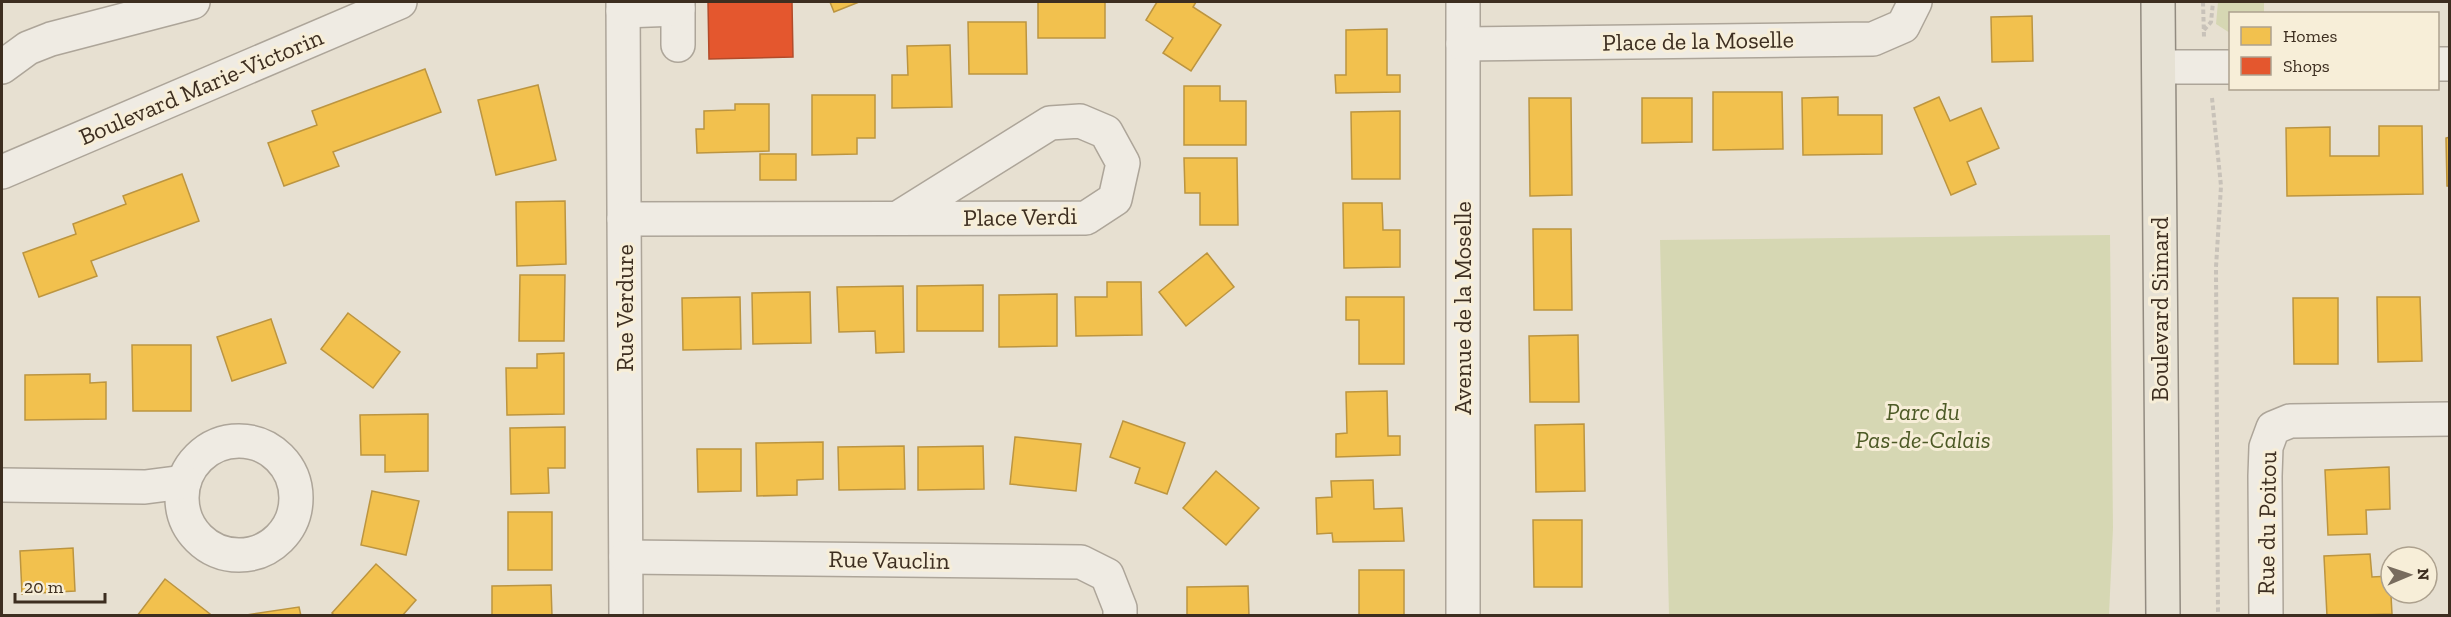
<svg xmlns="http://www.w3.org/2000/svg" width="2451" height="617" viewBox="0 0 2451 617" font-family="'Zilla Slab',serif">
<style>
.green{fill:#d6d7b3}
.homes{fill:#f2c14e;stroke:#bc9540;stroke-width:1.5}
.shops{fill:#e4572e;stroke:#b24b2a;stroke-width:1.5}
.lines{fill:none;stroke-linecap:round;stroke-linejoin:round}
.minor-casing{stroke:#ada599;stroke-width:36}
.major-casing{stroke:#928b80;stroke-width:36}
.path{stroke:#c8c2b9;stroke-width:4;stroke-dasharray:4.5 3;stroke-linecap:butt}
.minor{stroke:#efebe3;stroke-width:33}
.major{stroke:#e6e1d4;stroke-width:33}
.labels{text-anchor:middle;stroke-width:6;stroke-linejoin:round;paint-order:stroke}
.street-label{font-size:24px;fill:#3d2e20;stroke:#f7eed8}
.park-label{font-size:24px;font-style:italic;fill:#4d5a26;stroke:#f7eed8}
</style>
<rect width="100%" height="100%" fill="#e7e0d1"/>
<g class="green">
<path d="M2218 2H2264V13L2230 14V33L2216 24Z"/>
<path d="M2110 235 2113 528 2109 615H1669L1660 240Z"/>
</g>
<g class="homes">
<path d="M830 2H859L834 12Z"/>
<rect x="1038" y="2" width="67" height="36"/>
<path d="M1157 2H1196L1193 7 1221 25 1191 71 1163 53 1173 38 1146 20Z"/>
<path d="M2032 16 2033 61 1992 62 1991 17Z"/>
<path d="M968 22H1026L1027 74H969Z"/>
<path d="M1387 29V75H1400V92L1336 93 1335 75H1346V30Z"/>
<path d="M950 45 952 107 892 108V75H908L907 46Z"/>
<path d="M425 69 441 112 333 152 339 166 284 186 268 143 317 125 312 111Z"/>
<path d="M538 85 556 160 496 175 478 100Z"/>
<path d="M1184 86H1220V101H1246V145H1184Z"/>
<path d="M1713 92H1782L1783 149 1713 150Z"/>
<path d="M812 95H875V138H857V154L812 155Z"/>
<path d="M1838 97V115H1882V154L1803 155 1802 98Z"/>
<path d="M1939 97 1950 121 1981 108 1999 148 1967 162 1976 184 1951 195 1914 108Z"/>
<path d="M1529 98H1571L1572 195 1530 196Z"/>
<path d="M1642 98H1692V142L1642 143Z"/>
<path d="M735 104H769V151L697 153 696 129H704V111L735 110Z"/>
<path d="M1400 111V179H1352L1351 112Z"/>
<path d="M2379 126H2422L2423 194 2287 196 2286 128 2330 127V156H2379Z"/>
<path d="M2450 137V186H2447L2446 138Z"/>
<rect x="760" y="154" width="36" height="26"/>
<path d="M1184 158H1237L1238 225H1200V193H1185Z"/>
<path d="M182 174 199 221 91 261 97 276 39 297 23 253 76 234 73 224 126 204 123 196Z"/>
<path d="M565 201 566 264 517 266 516 202Z"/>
<path d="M1343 203H1382L1383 230H1400V267L1344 268Z"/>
<path d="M1533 229H1571L1572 310H1534Z"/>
<path d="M1207 253 1234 287 1186 326 1159 292Z"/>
<path d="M520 275H565L564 341H519Z"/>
<path d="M1107 282H1141L1142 335 1076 336 1075 297H1107Z"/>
<path d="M983 285V331H917V286Z"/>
<path d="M903 286 904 352 876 353 875 331 839 332 837 287Z"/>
<path d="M810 292 811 343 753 344 752 293Z"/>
<path d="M1057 294V346L999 347V295Z"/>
<path d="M740 297 741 349 683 350 682 298Z"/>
<path d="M1346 297H1404V364H1359V320H1346Z"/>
<path d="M2377 297H2420L2422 361 2378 362Z"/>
<path d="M2293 298H2338V364H2294Z"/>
<path d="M348 313 400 352 373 388 321 349Z"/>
<path d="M271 319 286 363 232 381 217 337Z"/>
<path d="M1578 335 1579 402H1530L1529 336Z"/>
<path d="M132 345H191V411H133Z"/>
<path d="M564 353V414L507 415 506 368H537V354Z"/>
<path d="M90 374V383L106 382V419L25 420V375Z"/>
<path d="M1387 391 1388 436H1400V455L1336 457V434L1347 433 1346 392Z"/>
<path d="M428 414V471L385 472V455H361L360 415Z"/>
<path d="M1123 421 1185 443 1167 494 1135 483 1140 468 1110 457Z"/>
<path d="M1584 424 1585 491 1536 492 1535 425Z"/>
<path d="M565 427V468H548L549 493 511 494 510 428Z"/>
<path d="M1015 437 1081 444 1076 491 1010 484Z"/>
<path d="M823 442V479L797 480V495L757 496 756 443Z"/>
<path d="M904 446 905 489 839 490 838 447Z"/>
<path d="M983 446 984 489 918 490V447Z"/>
<path d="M697 449H741V491L698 492Z"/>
<path d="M2389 467 2390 509 2366 510 2367 534 2328 535 2325 470Z"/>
<path d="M1216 471 1259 508 1226 545 1183 508Z"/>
<path d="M1373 480 1374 509 1402 508 1404 541 1333 542 1332 533 1317 534 1316 498 1332 497 1331 481Z"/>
<path d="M372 491 419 501 406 555 361 545Z"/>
<rect x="508" y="512" width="44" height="58"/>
<path d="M1533 520H1582V587H1534Z"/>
<path d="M73 548 75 591 22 594 20 551Z"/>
<path d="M2370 554 2372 577 2390 576 2392 614 2327 616 2324 556Z"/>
<path d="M376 564 416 600 402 616H335L332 613Z"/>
<rect x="1359" y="570" width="45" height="46"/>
<path d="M165 579 210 614 209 616H137Z"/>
<path d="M551 585 552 616H492V586Z"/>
<path d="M1248 586 1249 616H1187V587Z"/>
<path d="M299 607 301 616H240Z"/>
</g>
<path class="shops" d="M708 2H792L793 57 709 59Z"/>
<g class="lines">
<defs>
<g id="minor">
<path d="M623 2 626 616"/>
<path d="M1463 2V616"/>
<path d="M678 9V45"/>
<path d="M623 11 678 9V2"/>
<path d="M1463 44 1873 39 1903 26 1915 2"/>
<path d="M2438 64H2450"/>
<path d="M2 67 28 48 51 39 193 2"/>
<path d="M2159 67H2230"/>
<path d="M2 172 400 2"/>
<path d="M624 219 1086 218 1115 199 1123 163 1106 132 1080 121 1050 123 898 218"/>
<circle cx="239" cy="498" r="57"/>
<path d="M2 485 145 487 184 482"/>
<path d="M626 557 1081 562 1107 575 1120 608V616"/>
<path d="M2266 616 2265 476 2266 447 2273 428 2290 421 2450 419"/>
</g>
<path id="major" d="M2158 2 2163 616"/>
</defs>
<use href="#minor" class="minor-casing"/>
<use href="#major" class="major-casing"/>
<g class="path">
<path d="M2203 2 2204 37"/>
<path d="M2204 30 2211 22 2213 2"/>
<path d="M2212 98 2221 186 2216 267 2218 616"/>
</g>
<use href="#minor" class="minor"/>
<use href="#major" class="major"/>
</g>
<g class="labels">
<g class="street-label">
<text transform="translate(1698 41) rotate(-1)" y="8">Place de la Moselle</text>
<text transform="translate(201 87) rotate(-23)" y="8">Boulevard Marie-Victorin</text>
<text transform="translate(1020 217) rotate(-1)" y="8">Place Verdi</text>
<text transform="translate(625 308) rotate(-90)" y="8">Rue Verdure</text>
<text transform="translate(1463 308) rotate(-90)" y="8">Avenue de la Moselle</text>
<text transform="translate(2160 309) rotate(-90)" y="8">Boulevard Simard</text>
<text transform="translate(2267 523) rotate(-89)" y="8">Rue du Poitou</text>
<text transform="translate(889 560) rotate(1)" y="8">Rue Vauclin</text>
</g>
<g class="park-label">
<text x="1923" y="420">Parc du<tspan x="1923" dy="28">Pas-de-Calais</tspan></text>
</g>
</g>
<rect width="2451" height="617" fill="none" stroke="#3d2e20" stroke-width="6"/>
<rect x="2229" y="12" width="210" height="78" fill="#f7eed8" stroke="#ada18e" stroke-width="1.5"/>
<rect x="2241" y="27" width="30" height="18" fill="#f2c14e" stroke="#ada18e" stroke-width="1.5"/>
<text x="2283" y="42" font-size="18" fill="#3d2e20">Homes</text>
<rect x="2241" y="57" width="30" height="18" fill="#e4572e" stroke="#ada18e" stroke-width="1.5"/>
<text x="2283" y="72" font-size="18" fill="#3d2e20">Shops</text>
<g transform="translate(2409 575) rotate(88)"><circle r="28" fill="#f7eed8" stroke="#ada18e" stroke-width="1.5"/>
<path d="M0-4.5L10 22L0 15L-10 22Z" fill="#786c5e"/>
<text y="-9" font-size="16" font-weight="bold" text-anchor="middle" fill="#3d2e20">N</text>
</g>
<path d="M15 593v9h90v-9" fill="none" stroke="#3d2e20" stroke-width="3"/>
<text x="24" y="593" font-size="18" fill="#3d2e20" stroke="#f7eed8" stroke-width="4.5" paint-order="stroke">20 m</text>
</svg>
